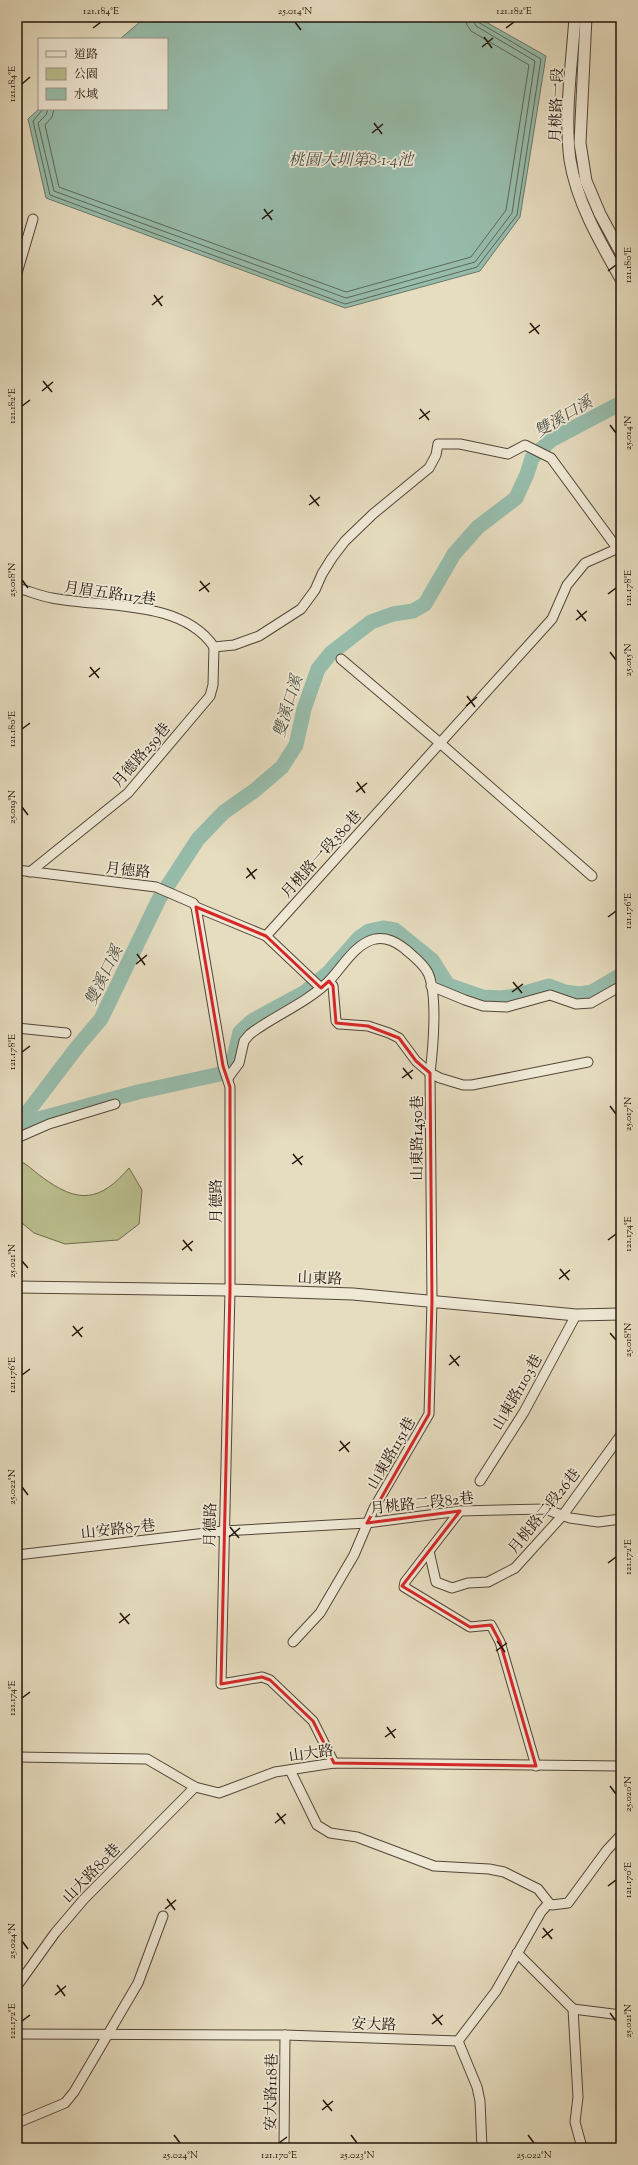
<svg xmlns="http://www.w3.org/2000/svg" width="638" height="2165" viewBox="0 0 638 2165" font-family="'Sorts Mill Goudy','Noto Serif TC',serif">
<style>
.green{fill:#bbbf8e;stroke:#6e6a4c}
.water{fill:#97bcab;stroke:#68796b}
.lines{fill:none;stroke-linecap:round;stroke-linejoin:round}
.shore{stroke:#5c685a;stroke-width:1}
.river{stroke:#97bcab;stroke-width:15}
.minor-casing{stroke:#534637;stroke-width:11}
.tertiary-casing{stroke:#534637;stroke-width:13}
.minor{stroke:#efe8d5;stroke-width:9}
.tertiary{stroke:#efe8d5;stroke-width:11}
.marked{fill:none;stroke:#d62828;stroke-width:3;stroke-linejoin:round}
.ticks{fill:none;stroke:#22140a;stroke-width:1.5}
.labels{text-anchor:middle;stroke-width:3.5;stroke-linejoin:round;paint-order:stroke}
.street-label{font-size:15px;fill:#22140a;stroke:#efe8d5}
.water-label{font-size:16px;font-style:italic;fill:#4b4f42;stroke:#efe8d5}
.neatline{fill:none;stroke:#22140a;stroke-width:1.5}
.ticks-label{font-size:10px;text-anchor:middle;fill:#22140a}
</style>
<rect width="100%" height="100%" fill="#e6dcbf"/>
<filter id="stains"><feTurbulence type="fractalNoise" baseFrequency=".005" numOctaves="4"/><feColorMatrix values="0 0 0 0 .2 0 0 0 0 .09 0 0 0 0 .02 0 0 0 .5 -.17"/></filter>
<radialGradient id="worn" r=".72"><stop offset=".6" stop-color="#630" stop-opacity="0"/><stop offset="1" stop-color="#630" stop-opacity=".3"/></radialGradient>
<path class="green" d="M17 1160C27 1163 33 1171 42 1177 78 1204 100 1202 129 1168L142 1190 139 1224 118 1240 65 1244 34 1233 17 1219Z"/>
<path class="water" d="M146 17H477L546 56 520 217 480 271 345 308 46 198 28 119 39 109H167V39H120Z"/>
<g class="lines">
<g class="shore">
<path d="M43 109 33 121 50 195 345 304 477 267 517 215 541 59 478 22 476 17"/>
<path d="M48 109 46 115 38 123 54 191 346 298 475 262 512 213 535 61 476 26 471 17"/>
<path d="M54 109 52 117 45 125 59 187 346 292 471 257 506 210 529 65 471 31 467 25 465 17"/>
</g>
<g class="river">
<path d="M20 1124 138 1092 220 1074 229 1069 233 1062 240 1032 252 1021 305 992 328 973 359 938 369 931 383 928 395 930 432 960 448 985 483 997 501 998 515 996 549 986 565 992 580 994 592 992 621 975"/>
<path d="M17 1126 78 1046 101 1019 159 899 198 839 224 812 254 791 282 767 296 745 304 709 318 669 331 653 371 622 393 614 413 611 425 604 454 554 478 527 516 498 527 474 532 458 551 440 621 403"/>
</g>
<defs>
<g id="minor">
<path d="M17 273 33 219"/>
<path d="M17 588C29 591 40 596 52 598 103 608 182 599 214 647"/>
<path d="M214 647 234 645 259 636 301 609 315 590 322 574 332 558 345 541 373 514 429 468 436 455 438 444H460L508 454 525 445 551 458 617 548"/>
<path d="M341 659 440 743 592 876"/>
<path d="M17 870 156 887 193 903 196 907 223 1066 230 1087V1290L221 1684 262 1677 270 1680 313 1721 334 1763"/>
<path d="M30 872 128 793 210 696 213 685 214 647"/>
<path d="M196 907 266 936 321 988"/>
<path d="M266 936 552 619 567 585 585 563 621 547"/>
<path d="M329 981 333 986 336 1021 339 1024 368 1026 389 1033 399 1038 416 1061 430 1073 440 1078 463 1085H472L588 1062"/>
<path d="M431 986 465 1000 483 1006 507 1007 550 995 576 1004 591 1003 621 986"/>
<path d="M17 1028 66 1033"/>
<path d="M228 1078 239 1063 244 1041 250 1034C275 1015 305 1004 328 982 342 968 354 944 375 939 387 937 396 942 405 949 413 956 423 963 428 973 438 995 433 1049 430 1073L432 1301 429 1414 374 1508 354 1555 320 1613 293 1642"/>
<path d="M17 1138 49 1124 115 1104"/>
<path d="M480 1481 524 1412 576 1315"/>
<path d="M460 1511 405 1582 404 1587 470 1627 491 1625 500 1642 536 1766"/>
<path d="M429 1551 436 1582 452 1588 468 1583 488 1582 515 1568 563 1515 621 1435"/>
<path d="M17 1555 223 1531 367 1523 460 1511 545 1509 570 1518 598 1522 621 1519"/>
<path d="M17 1757 147 1759 195 1787 219 1793 275 1772 334 1763 621 1766"/>
<path d="M290 1770 317 1825 330 1833 357 1837 434 1866 489 1869 504 1872 538 1889 549 1903"/>
<path d="M517 1953 573 2009 578 2097 575 2122 581 2144 578 2148"/>
<path d="M17 1986 55 1933 84 1899 195 1787"/>
<path d="M573 2009 621 2015"/>
<path d="M17 2034 285 2035 458 2041"/>
<path d="M458 2041 496 1991 541 1912 549 1903 552 1905 568 1903 607 1850 621 1835"/>
<path d="M458 2041 477 2087 480 2101 482 2148"/>
<path d="M17 2123 65 2103 74 2092 138 1983 163 1916"/>
<path d="M284 2148 285 2035"/>
</g>
<g id="tertiary">
<path d="M575 17C572 63 564 114 570 160 577 203 600 242 621 279"/>
<path d="M586 17 580 143 586 181 600 214 621 253"/>
<path d="M17 1287 230 1290 353 1294 576 1315 621 1314"/>
</g>
</defs>
<use href="#minor" class="minor-casing"/>
<use href="#tertiary" class="tertiary-casing"/>
<use href="#minor" class="minor"/>
<use href="#tertiary" class="tertiary"/>
</g>
<path class="marked" d="M196 907 266 936 321 988 329 981 333 986 336 1023 368 1026 399 1038 416 1061 430 1073 432 1301 429 1414 367 1523 460 1511 402 1586 470 1627 491 1625 500 1642 536 1766 334 1763 313 1721 270 1680 262 1677 221 1684 230 1290V1087L223 1066Z"/>
<path class="ticks" d="M295 22 301 30M93 28 101 22M506 28 514 22M484 37 492 48M482 47 493 38M22 84 30 77M374 123 382 134M372 133 383 124M264 209 272 220M262 219 273 210M608 271 616 265M154 295 162 306M152 305 163 296M530 323 539 334M529 333 540 325M43 381 52 392M42 391 53 382M22 406 30 400M420 409 429 420M419 419 430 411M610 425 616 433M310 495 319 506M309 505 320 497M22 580 28 588M200 581 209 592M199 591 210 583M608 594 616 588M577 610 586 621M576 620 587 611M610 652 616 660M90 667 99 678M89 677 100 668M467 696 475 707M466 706 477 697M22 729 30 723M357 782 365 793M356 792 367 783M22 807 28 815M247 868 255 879M246 878 257 869M608 917 616 911M137 954 145 965M136 964 147 955M513 982 522 993M512 992 523 984M22 1052 30 1046M403 1068 412 1079M402 1078 413 1070M610 1106 616 1114M293 1154 302 1165M292 1164 303 1156M183 1240 192 1251M608 1240 616 1234M182 1250 193 1241M22 1261 28 1268M560 1269 569 1280M559 1279 570 1270M73 1326 82 1337M610 1333 616 1340M72 1336 83 1327M450 1355 459 1366M449 1365 460 1356M22 1375 30 1369M340 1441 349 1452M339 1451 350 1442M22 1487 28 1495M230 1527 239 1538M229 1537 240 1528M608 1563 616 1557M120 1613 129 1624M119 1623 130 1614M497 1641 505 1652M496 1651 507 1643M22 1698 30 1692M387 1727 395 1738M385 1737 396 1729M610 1786 616 1794M277 1813 285 1824M275 1823 286 1814M608 1886 616 1880M167 1899 175 1910M165 1909 176 1900M543 1928 552 1939M542 1938 553 1929M22 1941 28 1949M57 1985 65 1996M55 1995 66 1986M610 2013 616 2021M433 2014 442 2025M22 2021 30 2015M432 2024 443 2015M323 2100 332 2111M322 2110 333 2101M174 2135 180 2143M351 2135 357 2143M528 2135 534 2143M279 2143 287 2137"/>
<g class="labels">
<g class="street-label">
<text transform="translate(556 105) rotate(-88)" y="5">月桃路一段</text>
<text transform="translate(110 593) rotate(8)" y="5">月眉五路117巷</text>
<text transform="translate(141 755) rotate(-49)" y="5">月德路259巷</text>
<text transform="translate(321 854) rotate(-48)" y="5">月桃路一段380巷</text>
<text transform="translate(128 870) rotate(6)" y="5">月德路</text>
<text transform="translate(417 1138) rotate(-90)" y="5">山東路1450巷</text>
<text transform="translate(216 1201) rotate(-90)" y="5">月德路</text>
<text transform="translate(320 1278) rotate(2)" y="5">山東路</text>
<text transform="translate(517 1392) rotate(-60)" y="5">山東路1103巷</text>
<text transform="translate(391 1453) rotate(-60)" y="5">山東路1151巷</text>
<text transform="translate(422 1503) rotate(-6)" y="5">月桃路二段82巷</text>
<text transform="translate(544 1511) rotate(-51)" y="5">月桃路二段26巷</text>
<text transform="translate(210 1525) rotate(-89)" y="5">月德路</text>
<text transform="translate(118 1529) rotate(-6)" y="5">山安路87巷</text>
<text transform="translate(311 1753) rotate(-8)" y="5">山大路</text>
<text transform="translate(91 1873) rotate(-46)" y="5">山大路80巷</text>
<text transform="translate(374 2024) rotate(2)" y="5">安大路</text>
<text transform="translate(271 2092) rotate(-89)" y="5">安大路118巷</text>
</g>
<g class="water-label">
<text x="351" y="165">桃園大圳第8-1-4池</text>
<text transform="translate(563 416) rotate(-31)" y="6">雙溪口溪</text>
<text transform="translate(287 706) rotate(-73)" y="6">雙溪口溪</text>
<text transform="translate(103 975) rotate(-64)" y="6">雙溪口溪</text>
</g>
</g>
<rect width="638" height="2165" fill="none" stroke="#e6dcbf" stroke-width="44"/>
<rect x="38" y="38" width="130" height="72" fill="#efe8d5" stroke="#9d9384"/>
<rect x="46" y="51" width="20" height="6" fill="#efe8d5" stroke="#9d9384"/>
<text x="74" y="58" font-size="12" fill="#22140a">道路</text>
<rect x="46" y="68" width="20" height="12" fill="#bbbf8e" stroke="#9d9384"/>
<text x="74" y="78" font-size="12" fill="#22140a">公園</text>
<rect x="46" y="88" width="20" height="12" fill="#97bcab" stroke="#9d9384"/>
<text x="74" y="98" font-size="12" fill="#22140a">水域</text>
<rect x="22" y="22" width="594" height="2121" class="neatline"/>
<g class="ticks-label">
<text x="101" y="14">121.184°E</text>
<text x="295" y="14">25.014°N</text>
<text x="514" y="14">121.182°E</text>
<text transform="translate(11 84) rotate(-90)" y="4">121.184°E</text>
<text transform="translate(627 265) rotate(-90)" y="4">121.180°E</text>
<text transform="translate(11 406) rotate(-90)" y="4">121.182°E</text>
<text transform="translate(627 433) rotate(-90)" y="4">25.014°N</text>
<text transform="translate(11 580) rotate(-90)" y="4">25.018°N</text>
<text transform="translate(627 588) rotate(-90)" y="4">121.178°E</text>
<text transform="translate(627 660) rotate(-90)" y="4">25.015°N</text>
<text transform="translate(11 729) rotate(-90)" y="4">121.180°E</text>
<text transform="translate(11 807) rotate(-90)" y="4">25.019°N</text>
<text transform="translate(627 911) rotate(-90)" y="4">121.176°E</text>
<text transform="translate(11 1052) rotate(-90)" y="4">121.178°E</text>
<text transform="translate(627 1114) rotate(-90)" y="4">25.017°N</text>
<text transform="translate(627 1234) rotate(-90)" y="4">121.174°E</text>
<text transform="translate(11 1261) rotate(-90)" y="4">25.021°N</text>
<text transform="translate(627 1340) rotate(-90)" y="4">25.018°N</text>
<text transform="translate(11 1375) rotate(-90)" y="4">121.176°E</text>
<text transform="translate(11 1487) rotate(-90)" y="4">25.022°N</text>
<text transform="translate(627 1557) rotate(-90)" y="4">121.172°E</text>
<text transform="translate(11 1698) rotate(-90)" y="4">121.174°E</text>
<text transform="translate(627 1794) rotate(-90)" y="4">25.020°N</text>
<text transform="translate(627 1880) rotate(-90)" y="4">121.170°E</text>
<text transform="translate(11 1941) rotate(-90)" y="4">25.024°N</text>
<text transform="translate(627 2021) rotate(-90)" y="4">25.021°N</text>
<text transform="translate(11 2021) rotate(-90)" y="4">121.172°E</text>
<text x="180" y="2158">25.024°N</text>
<text x="279" y="2158">121.170°E</text>
<text x="357" y="2158">25.023°N</text>
<text x="534" y="2158">25.022°N</text>
</g>
<rect width="100%" height="100%" filter="url(#stains)"/>
<rect width="100%" height="100%" fill="url(#worn)"/>
</svg>
